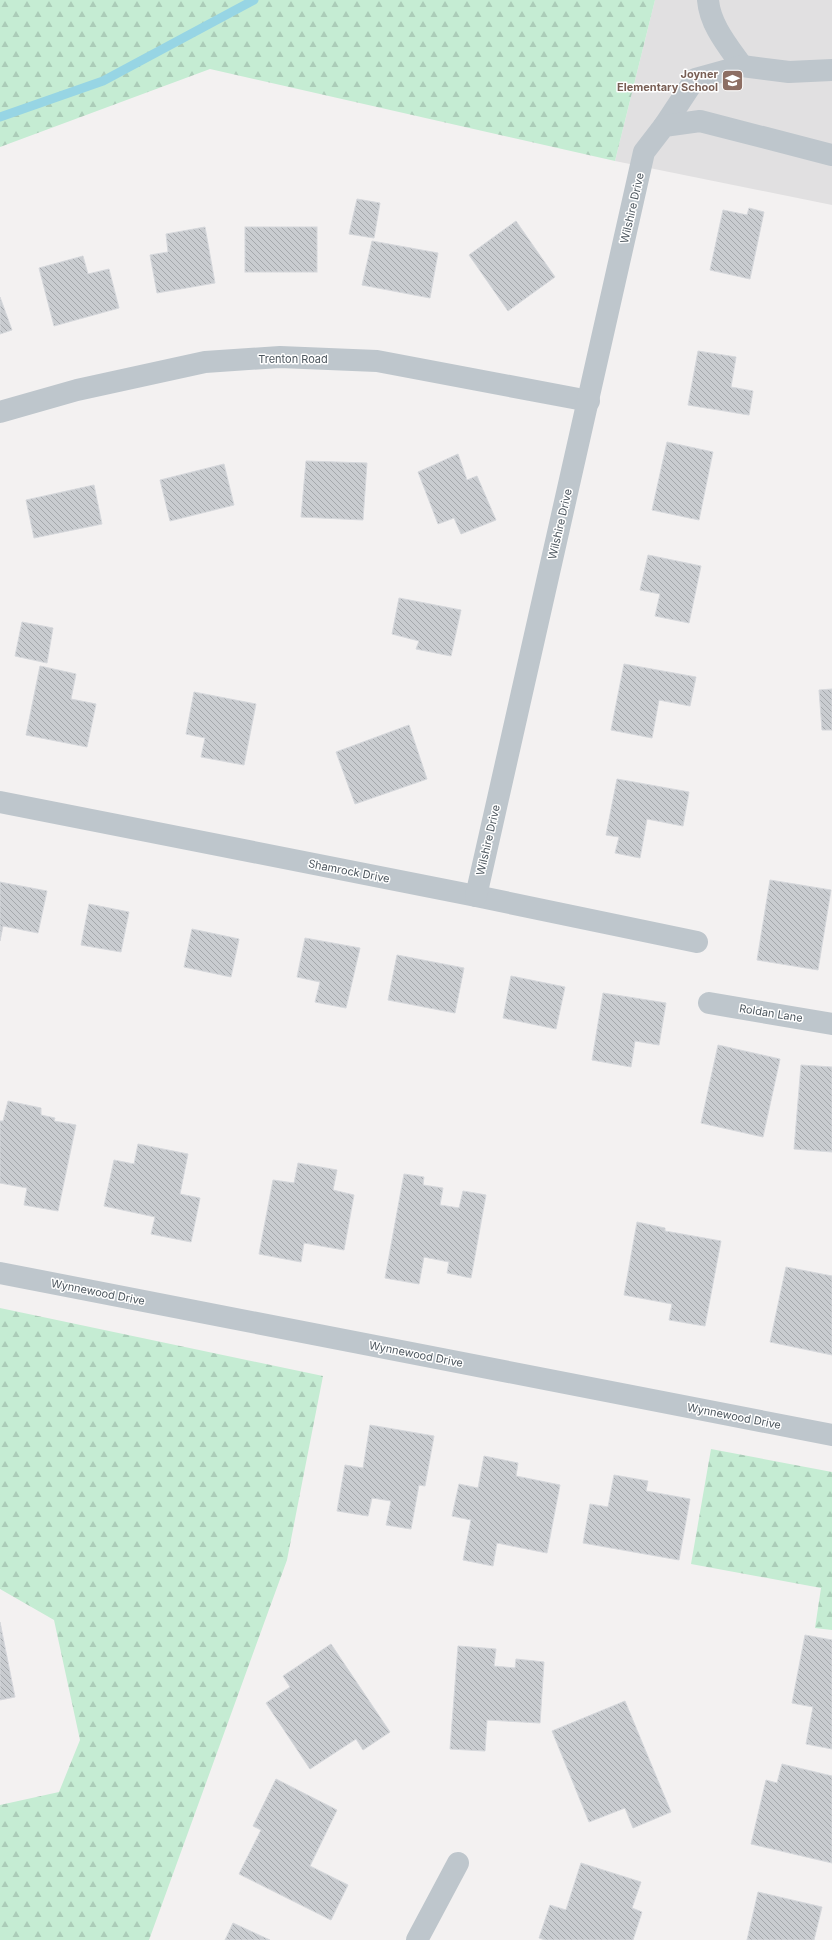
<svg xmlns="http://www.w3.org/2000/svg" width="832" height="1940" viewBox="0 0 832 1940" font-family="Inter,sans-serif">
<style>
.education{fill:#e1e0e1}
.forest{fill:url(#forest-firs)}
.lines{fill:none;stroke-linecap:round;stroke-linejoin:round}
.stream{stroke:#97d5e4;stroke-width:9}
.building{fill:url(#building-back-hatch);stroke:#d6d8dc}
.minor{stroke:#bec6cc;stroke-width:22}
.labels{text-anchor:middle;stroke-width:3;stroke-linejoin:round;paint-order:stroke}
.education-label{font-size:11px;font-weight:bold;fill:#785e54;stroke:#fff;text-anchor:end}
.street-label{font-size:11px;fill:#4b555d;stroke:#fff}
</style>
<defs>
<pattern id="forest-firs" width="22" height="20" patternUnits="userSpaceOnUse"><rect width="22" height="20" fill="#c5ecd3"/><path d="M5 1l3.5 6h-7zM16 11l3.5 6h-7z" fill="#abccb8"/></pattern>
<pattern id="building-back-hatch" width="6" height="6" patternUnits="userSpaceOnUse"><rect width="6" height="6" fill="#c9ccd0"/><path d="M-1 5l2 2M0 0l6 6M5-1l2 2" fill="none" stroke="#a5a8ac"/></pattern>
</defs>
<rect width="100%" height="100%" fill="#f3f1f1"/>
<path class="education" d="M655 0H832V205L615 161Z"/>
<g class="forest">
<path d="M0 0H655L615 161 210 69 0 147Z"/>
<path d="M0 1308 323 1376 287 1560 149 1940H0V1805L59 1792 80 1740 54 1620 0 1589Z"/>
<path d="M711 1449 832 1472V1630L815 1628 821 1588 691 1564Z"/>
</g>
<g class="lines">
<path class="stream" d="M0 117 103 81 254 0"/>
</g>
<g class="building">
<path d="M357 199 380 203 374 238 349 234Z"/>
<path d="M749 208 764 212 750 279 710 270 723 210 747 215Z"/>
<path d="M516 221 555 277 508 311 469 255Z"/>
<path d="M205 227 215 283 157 293 150 255 168 252 166 234Z"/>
<rect x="245" y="227" width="72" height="45"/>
<path d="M372 241 438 253 430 298 362 285Z"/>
<path d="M83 256 88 274 109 269 119 308 54 326 39 268Z"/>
<path d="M0 297 12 330 0 334Z"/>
<path d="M698 351 736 357 731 387 753 391 749 415 688 405Z"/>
<path d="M667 442 713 452 699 520 652 510Z"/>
<path d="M458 454 467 480 477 476 496 520 461 534 454 518 438 524 418 472Z"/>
<path d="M306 461 367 463 363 520 301 517Z"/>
<path d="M224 464 234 505 170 521 160 480Z"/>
<path d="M94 485 102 524 34 538 26 500Z"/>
<path d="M648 555 701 566 689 623 655 616 660 594 640 590Z"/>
<path d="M399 598 461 610 451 656 416 649 419 641 392 634Z"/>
<path d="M22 622 53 628 47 663 15 656Z"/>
<path d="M624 664 696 677 690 706 659 700 652 738 611 730Z"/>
<path d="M40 666 76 674 71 699 96 704 87 747 26 735Z"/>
<path d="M832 689V730H822L819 690Z"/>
<path d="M194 692 256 704 244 765 201 757 205 738 186 734Z"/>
<path d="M409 725 427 779 355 804 336 752Z"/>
<path d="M617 779 689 792 683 826 647 819 640 858 615 853 619 837 606 835Z"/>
<path d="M770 880 831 890 818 970 757 960Z"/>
<path d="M0 882 47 891 38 933 3 926 0 941Z"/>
<path d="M89 904 129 912 121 952 81 945Z"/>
<path d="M192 929 239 939 231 977 184 967Z"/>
<path d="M305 938 360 948 346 1008 315 1002 320 982 297 977Z"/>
<path d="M397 955 464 968 455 1013 388 1000Z"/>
<path d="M511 976 565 987 556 1029 503 1018Z"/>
<path d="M603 993 666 1003 659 1045 635 1041 631 1067 592 1060Z"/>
<path d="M718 1045 780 1059 763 1137 701 1123Z"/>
<path d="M801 1065 832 1067V1152L794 1149Z"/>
<path d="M8 1101 41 1108V1115L55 1118 54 1121 76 1125 58 1211 24 1205 27 1188 0 1183V1121H3Z"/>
<path d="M138 1144 188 1154 180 1194 200 1198 191 1242 151 1234 155 1217 104 1206 114 1160 134 1164Z"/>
<path d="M298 1163 337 1170 333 1190 354 1195 344 1250 304 1243 301 1262 259 1254 273 1180 294 1183Z"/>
<path d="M404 1174 424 1177 423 1185 443 1188 440 1205 459 1208 463 1191 486 1195 471 1278 447 1273 449 1262 424 1257 419 1284 385 1278Z"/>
<path d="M637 1222 665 1228V1231L721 1241 705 1326 669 1320 672 1304 624 1295Z"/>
<path d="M786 1267 832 1276V1355L770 1342Z"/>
<path d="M370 1425 434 1436 425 1486 419 1485 411 1529 386 1525 391 1501 372 1498 368 1516 337 1511 345 1465 363 1468Z"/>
<path d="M484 1456 518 1463 516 1476 560 1485 547 1553 497 1543 493 1566 463 1560 471 1520 452 1516 459 1484 478 1488Z"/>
<path d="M614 1475 648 1481 646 1491 690 1499 679 1560 583 1543 590 1504 608 1507Z"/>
<path d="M0 1622 15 1697 0 1700Z"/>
<path d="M805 1635 832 1640V1749L806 1744 813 1707 792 1703Z"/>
<path d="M331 1644 390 1732 363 1750 356 1739 310 1769 266 1703 290 1687 283 1676Z"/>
<path d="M458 1646 496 1649 494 1666 515 1668 516 1659 544 1662 540 1723 487 1720 485 1751 450 1749Z"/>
<path d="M625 1701 671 1812 633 1828 625 1808 589 1822 552 1731Z"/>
<path d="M782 1764 832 1776V1863L751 1844 766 1780 777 1783Z"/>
<path d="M276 1779 337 1810 310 1866 348 1885 331 1920 239 1874 261 1830 253 1826Z"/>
<path d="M581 1863 641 1882 632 1908 642 1912 633 1940H545L539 1938 550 1905 566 1910Z"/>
<path d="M758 1892 822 1907 814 1940H747Z"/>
<path d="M233 1923 270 1940H225Z"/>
</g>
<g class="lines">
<g class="minor">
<path d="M708 0C710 25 728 46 742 66"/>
<path d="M664 126 695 79 742 66 789 72 832 70"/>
<path d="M0 412 77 390 205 362 280 357 377 361 589 401"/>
<path d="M0 802 476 896 697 942"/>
<path d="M476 896 644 152 664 126 700 121 832 155"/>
<path d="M709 1003 832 1024"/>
<path d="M0 1273 832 1435"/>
<path d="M417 1940 458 1863"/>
</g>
</g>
<defs>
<symbol id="school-square" viewBox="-11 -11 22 22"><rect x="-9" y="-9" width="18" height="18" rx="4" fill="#8d6e63" stroke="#fff"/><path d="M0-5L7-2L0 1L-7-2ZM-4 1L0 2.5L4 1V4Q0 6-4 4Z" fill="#fff"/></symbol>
</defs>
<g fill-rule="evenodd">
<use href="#school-square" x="720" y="68" width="25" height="25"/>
</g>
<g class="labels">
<g class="education-label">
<text x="718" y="78">Joyner<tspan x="718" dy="13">Elementary School</tspan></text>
</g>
<g class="street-label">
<text transform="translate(632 208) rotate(-77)" y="4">Wilshire Drive</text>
<text x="293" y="363">Trenton Road</text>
<text transform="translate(560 524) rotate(-77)" y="4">Wilshire Drive</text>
<text transform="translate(488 840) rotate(-77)" y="4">Wilshire Drive</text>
<text transform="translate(349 871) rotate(11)" y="4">Shamrock Drive</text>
<text transform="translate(771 1013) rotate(9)" y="4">Roldan Lane</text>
<text transform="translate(98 1292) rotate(11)" y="4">Wynnewood Drive</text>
<text transform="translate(416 1354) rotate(11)" y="4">Wynnewood Drive</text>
<text transform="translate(734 1416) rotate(11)" y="4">Wynnewood Drive</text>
</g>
</g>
</svg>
